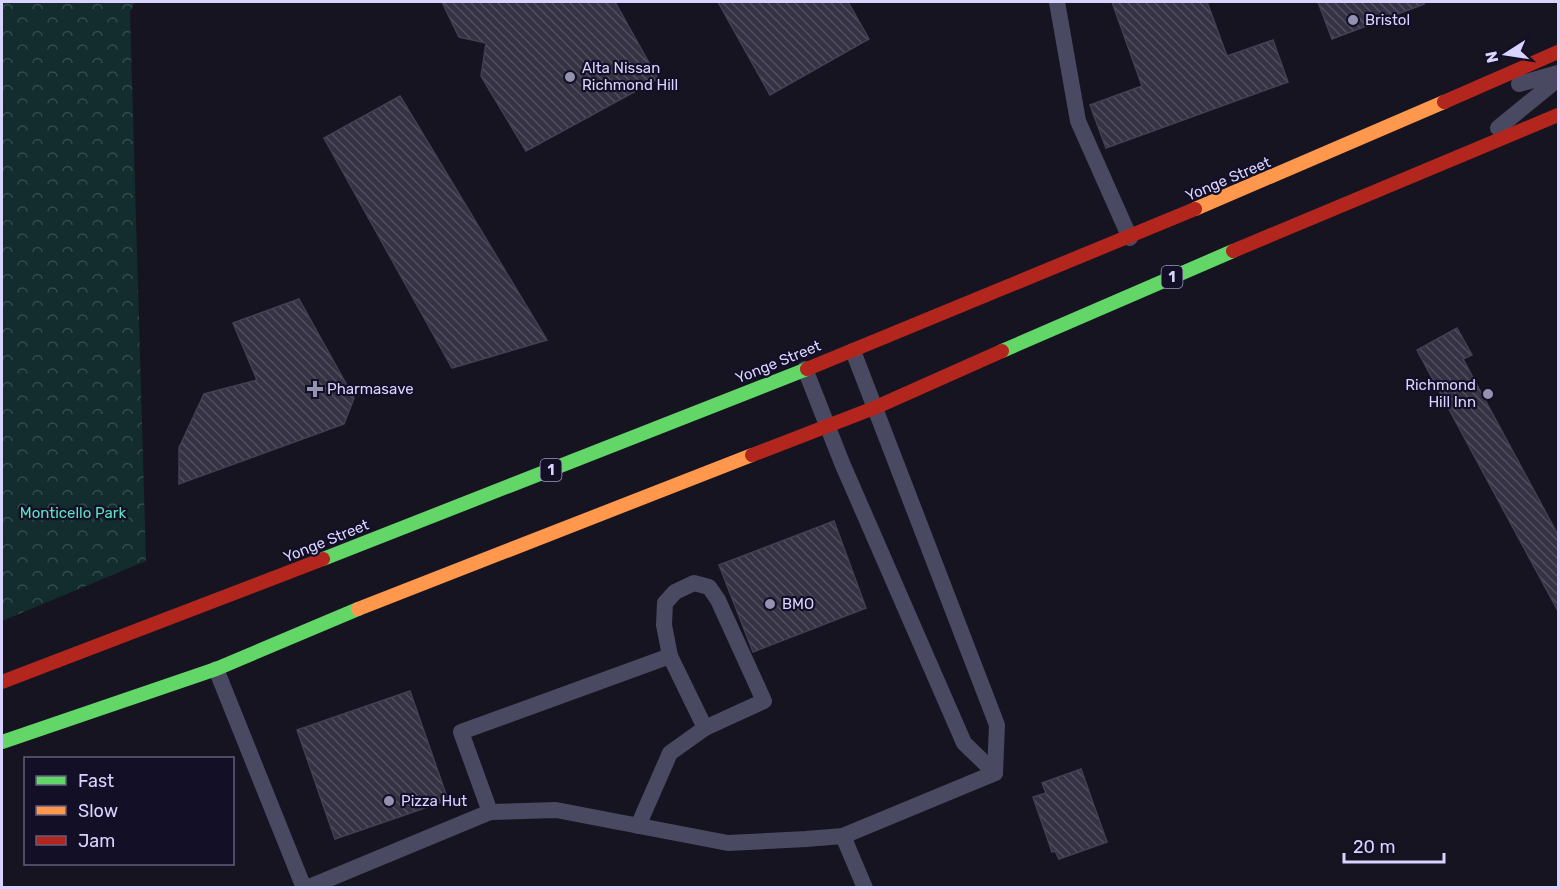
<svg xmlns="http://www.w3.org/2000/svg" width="1560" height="889" viewBox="0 0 1560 889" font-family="Rubik,sans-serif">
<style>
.park{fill:url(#park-crowns)}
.building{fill:url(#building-back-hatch);stroke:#433f54;stroke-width:1.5}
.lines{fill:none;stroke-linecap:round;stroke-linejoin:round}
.lane{stroke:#4a4962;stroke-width:16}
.fast{stroke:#63d668;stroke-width:14}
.slow{stroke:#ff974d;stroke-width:14}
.jam{stroke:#b3261e;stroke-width:14}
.poi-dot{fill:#9591b1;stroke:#130f26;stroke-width:2}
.labels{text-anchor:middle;stroke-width:4.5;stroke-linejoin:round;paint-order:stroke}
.shield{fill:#130f26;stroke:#9e99be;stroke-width:1.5}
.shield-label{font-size:14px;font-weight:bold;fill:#d9d4ff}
.poi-label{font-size:15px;fill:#d9d4ff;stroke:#130f26;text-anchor:start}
.street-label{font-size:15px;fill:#d9d4ff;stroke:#130f26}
.park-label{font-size:15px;fill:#5fe0c0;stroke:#130f26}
</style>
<defs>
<pattern id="park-crowns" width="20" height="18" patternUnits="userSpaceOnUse" patternTransform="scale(1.5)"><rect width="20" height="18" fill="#132c2d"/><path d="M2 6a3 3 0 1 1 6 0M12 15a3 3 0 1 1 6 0" fill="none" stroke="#354a4c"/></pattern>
<pattern id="building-back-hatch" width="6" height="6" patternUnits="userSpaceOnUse" patternTransform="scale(1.5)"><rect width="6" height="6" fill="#343243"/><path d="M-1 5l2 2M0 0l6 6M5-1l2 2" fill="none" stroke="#514f5f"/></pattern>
</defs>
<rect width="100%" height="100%" fill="#161421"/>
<path class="park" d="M2 2H135L130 12 146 561 2 621Z"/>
<g class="building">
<path d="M442 2H615L658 79 526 151 481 76 486 43 459 37Z"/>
<path d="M718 2H848L869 39 770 95Z"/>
<path d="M1112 2H1207L1227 56 1273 40 1288 82 1106 148 1090 105 1142 86Z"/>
<path d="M1318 2H1423L1424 4 1332 39Z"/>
<path d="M400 96 547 340 452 368 324 138Z"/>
<path d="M299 299 354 398 344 424 179 484V448L204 394 257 380 233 323Z"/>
<path d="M1457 328 1472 355 1463 359 1558 535V611L1417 350Z"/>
<path d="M834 521 866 608 753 652 719 565Z"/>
<path d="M410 691 448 800 335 839 297 730Z"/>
<path d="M1081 769 1107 842 1059 859 1055 851 1052 852 1033 797 1046 793 1042 783Z"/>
</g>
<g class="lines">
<g class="lane">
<path d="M1057 2 1078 121 1130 238"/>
<path d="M1519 84 1558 73"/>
<path d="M1498 128 1558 79"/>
<path d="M853 351 997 725 995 773"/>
<path d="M805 369 842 463 964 743 995 773"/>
<path d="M670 656 664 625 665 603 675 592 694 583 709 587 718 600 764 701 705 728"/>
<path d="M216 669 304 888"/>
<path d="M490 812 461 732 670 656 705 728 670 753 638 826"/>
<path d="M843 836 865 888"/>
<path d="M307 888 490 812 556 810 728 843 806 839 843 836 995 773"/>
</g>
<g class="fast">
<path d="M1002 351 1233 251"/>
<path d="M323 559 807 369"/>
<path d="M2 742 216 669 358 609"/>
</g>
<g class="slow">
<path d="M1195 209 1444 102"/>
<path d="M358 609 752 455"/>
</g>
<g class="jam">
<path d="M1444 102 1558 52"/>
<path d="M1233 251 1558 115"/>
<path d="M807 369 1195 209"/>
<path d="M752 455 874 408 1002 351"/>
<path d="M2 682 323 559"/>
</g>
</g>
<g class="poi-dot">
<circle cx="1353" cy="20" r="6"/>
<circle cx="570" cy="77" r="6"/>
<path d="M312 380h6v6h6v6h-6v6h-6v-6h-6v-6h6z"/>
<circle cx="1488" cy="394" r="6"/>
<circle cx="770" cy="604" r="6"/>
<circle cx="389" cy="801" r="6"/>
</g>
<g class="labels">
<g class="shield">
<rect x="1161.5" y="266" width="21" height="22" rx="4.5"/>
<rect x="540.5" y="459" width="21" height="22" rx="4.5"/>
</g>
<g class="shield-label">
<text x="1172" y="282">1</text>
<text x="551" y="475">1</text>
</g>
<g class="poi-label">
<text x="1365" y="25">Bristol</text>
<text x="582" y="73">Alta Nissan<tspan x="582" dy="17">Richmond Hill</tspan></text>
<text x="1476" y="390" text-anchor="end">Richmond<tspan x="1476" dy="17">Hill Inn</tspan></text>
<text x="327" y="394">Pharmasave</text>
<text x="782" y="609">BMO</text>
<text x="401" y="806">Pizza Hut</text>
</g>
<g class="street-label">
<text transform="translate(1228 179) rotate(-23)" y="5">Yonge Street</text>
<text transform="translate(778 362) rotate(-22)" y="5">Yonge Street</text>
<text transform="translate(326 541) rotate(-22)" y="5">Yonge Street</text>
</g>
<g class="park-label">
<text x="73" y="518">Monticello Park</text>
</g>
</g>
<rect width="1560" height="889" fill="none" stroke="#d9d4ff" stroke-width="6"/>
<rect x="24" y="757" width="210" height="108" fill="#130f26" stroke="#625e7d" stroke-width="1.5"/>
<rect x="36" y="776" width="30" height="9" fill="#63d668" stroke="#625e7d" stroke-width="1.5"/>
<text x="78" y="787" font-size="18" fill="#d9d4ff">Fast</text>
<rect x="36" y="806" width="30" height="9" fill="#ff974d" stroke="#625e7d" stroke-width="1.5"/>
<text x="78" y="817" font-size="18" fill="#d9d4ff">Slow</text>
<rect x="36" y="836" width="30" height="9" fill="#b3261e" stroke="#625e7d" stroke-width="1.5"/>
<text x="78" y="847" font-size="18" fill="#d9d4ff">Jam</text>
<g transform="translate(1506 54) rotate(258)" stroke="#130f26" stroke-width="4.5" paint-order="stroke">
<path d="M0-4.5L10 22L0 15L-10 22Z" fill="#d9d4ff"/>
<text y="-9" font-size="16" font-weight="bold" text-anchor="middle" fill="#d9d4ff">N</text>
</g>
<path d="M1344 853v9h100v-9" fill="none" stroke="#d9d4ff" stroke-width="3"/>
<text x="1353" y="853" font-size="18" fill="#d9d4ff" stroke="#130f26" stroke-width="4.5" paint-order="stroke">20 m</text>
</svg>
